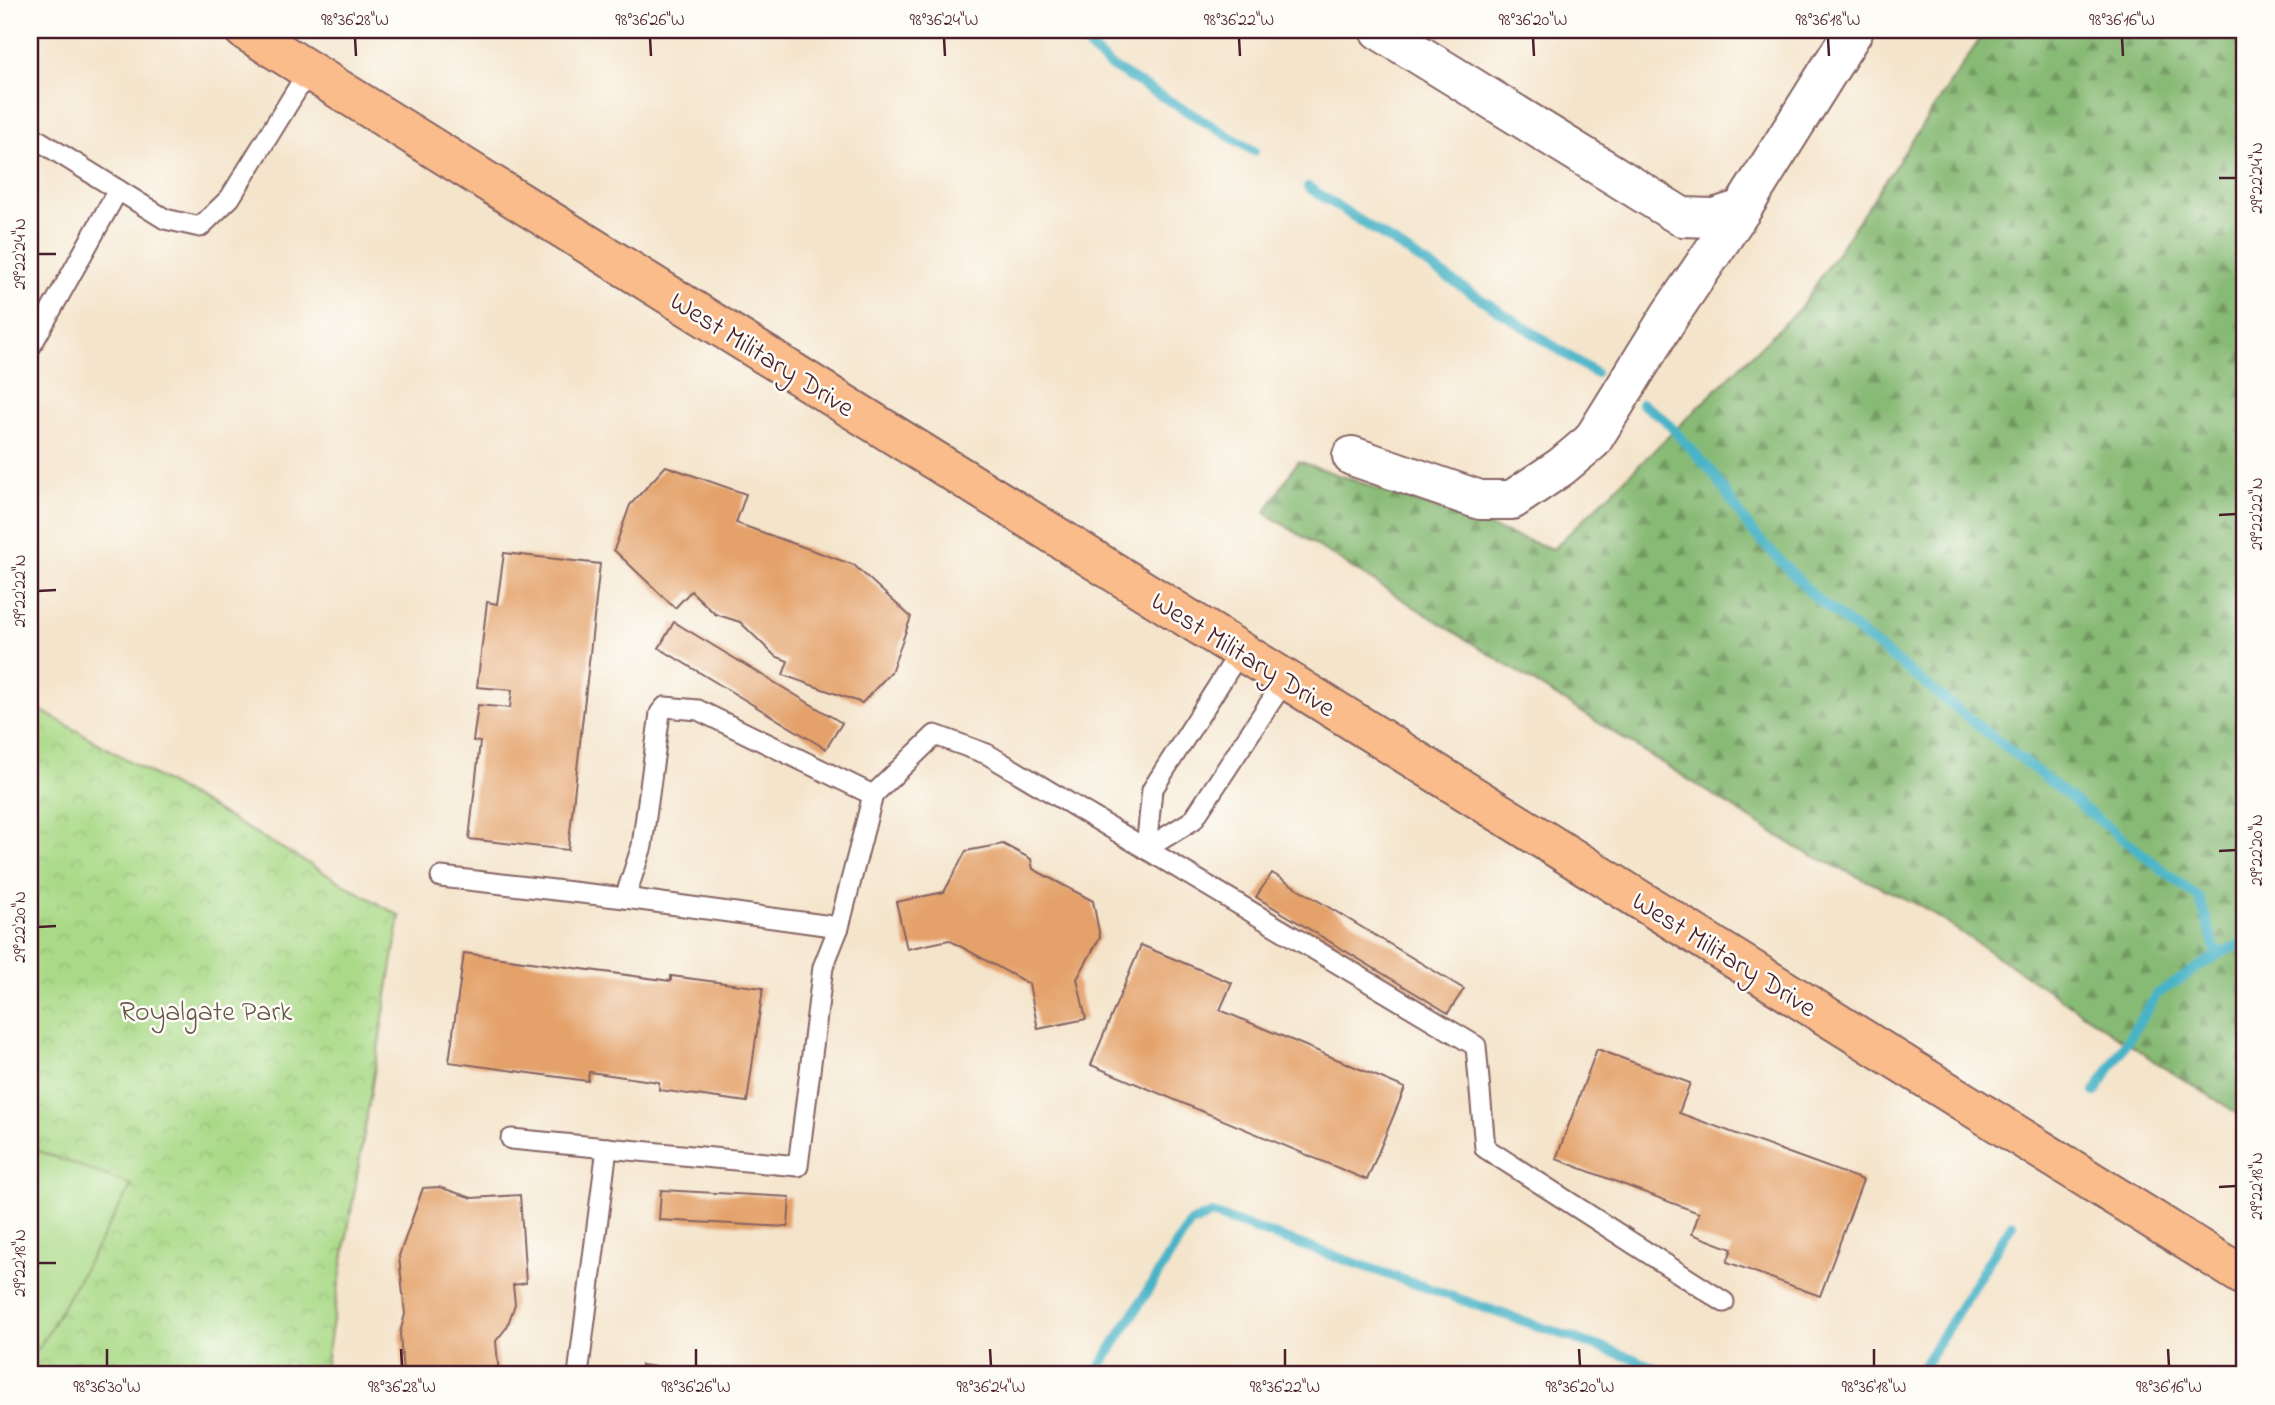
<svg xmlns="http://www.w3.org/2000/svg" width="2275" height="1405" viewBox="0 0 2275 1405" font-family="'Indie Flower',sans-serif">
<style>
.forest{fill:url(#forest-firs);stroke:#686c50;stroke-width:2}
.park{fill:url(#park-crowns);stroke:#7a7c5a;stroke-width:2}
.pitch{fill:#aada88;stroke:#7a7c5a;stroke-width:2}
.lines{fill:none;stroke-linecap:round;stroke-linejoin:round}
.stream{stroke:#49b4c7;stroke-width:10}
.building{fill:#e4a26b}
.service-casing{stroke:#866463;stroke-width:23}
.minor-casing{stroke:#866463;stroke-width:42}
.primary-casing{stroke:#866463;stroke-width:42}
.service{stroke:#fff;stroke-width:19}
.minor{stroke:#fff;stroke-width:38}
.primary{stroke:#f9bc8a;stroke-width:38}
.ticks{fill:none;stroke:#4a1f2b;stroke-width:2.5}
.labels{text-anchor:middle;stroke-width:5;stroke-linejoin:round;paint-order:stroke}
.street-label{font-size:28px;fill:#4a1f2b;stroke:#fdfcf7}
.park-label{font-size:28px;fill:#675747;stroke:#fdfcf7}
.neatline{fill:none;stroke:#4a1f2b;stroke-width:2.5}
.ticks-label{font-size:18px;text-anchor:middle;fill:#4a1f2b}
</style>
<defs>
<pattern id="forest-firs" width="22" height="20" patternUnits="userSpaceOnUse" patternTransform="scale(1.75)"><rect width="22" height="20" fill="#87ba74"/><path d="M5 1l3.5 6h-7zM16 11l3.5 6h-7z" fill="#70975f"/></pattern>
<pattern id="park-crowns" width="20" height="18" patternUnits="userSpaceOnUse" patternTransform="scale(1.75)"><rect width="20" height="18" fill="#aada88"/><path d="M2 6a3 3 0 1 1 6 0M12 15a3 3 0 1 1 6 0" fill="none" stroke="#94bb76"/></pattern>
</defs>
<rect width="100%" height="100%" fill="#fdfcf7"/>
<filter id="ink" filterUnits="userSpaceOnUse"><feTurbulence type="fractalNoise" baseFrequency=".0143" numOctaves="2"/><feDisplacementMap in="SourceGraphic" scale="14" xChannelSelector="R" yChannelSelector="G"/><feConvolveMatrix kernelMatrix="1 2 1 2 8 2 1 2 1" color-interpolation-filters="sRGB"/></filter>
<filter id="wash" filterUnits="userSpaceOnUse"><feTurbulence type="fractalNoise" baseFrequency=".00686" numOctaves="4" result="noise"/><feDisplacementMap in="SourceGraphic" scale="28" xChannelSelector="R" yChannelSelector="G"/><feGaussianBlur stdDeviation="1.57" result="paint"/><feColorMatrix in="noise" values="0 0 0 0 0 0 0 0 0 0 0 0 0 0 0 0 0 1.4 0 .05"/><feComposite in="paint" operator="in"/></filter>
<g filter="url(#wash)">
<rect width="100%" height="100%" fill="#f4e4cb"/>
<path class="forest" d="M1986 30H2245V1118L2162 1066 1921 906 1799 849 1265 513 1298 461 1553 549 1800 308Z"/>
<path class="park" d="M30 704 400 916 324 1375H30Z"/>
<path class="pitch" d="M30 1148 132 1185 39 1348 30 1356Z"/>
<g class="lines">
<g class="stream">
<path d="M1071 30 1109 65 1254 151"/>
<path d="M1308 187 1595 373"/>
<path d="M1642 404 1663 418 1712 472 1750 529 1817 599 2200 899 2217 955 2245 942"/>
<path d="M2095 1092 2157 994 2217 955"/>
<path d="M1095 1375 1190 1223 1212 1214 1634 1359 1671 1375"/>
<path d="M1918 1375 2012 1224"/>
</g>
</g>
<g id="blocks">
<g class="building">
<path d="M666 466 746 494 736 523 854 565 911 617 891 672 862 703 783 675 788 661 775 656 740 622 715 614 691 591 675 608 614 550 630 505Z"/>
<path d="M504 553 600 564 568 850 469 839 480 742 473 741 478 705 510 708 512 690 477 687 487 602 497 604Z"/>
<path d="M674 622 842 723 826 749 659 648Z"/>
<path d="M1003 844 1031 859 1033 869 1093 901 1100 937 1077 979 1086 1019 1038 1029 1029 984 949 940 907 949 896 902 944 892 966 851Z"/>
<path d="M1272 873 1464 989 1448 1013 1256 897Z"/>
<path d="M1141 945 1232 983 1220 1010 1405 1088 1367 1180 1091 1065Z"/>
<path d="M464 953 671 981V976L763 988 747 1102 659 1090V1082L589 1072 588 1081 449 1062Z"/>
<path d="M1597 1049 1690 1083 1679 1113 1863 1180 1820 1296 1727 1262 1732 1249 1692 1234 1699 1213 1556 1159Z"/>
<path d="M439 1187 472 1198 520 1195 526 1283 513 1285 515 1304 507 1327 496 1341 499 1375H403L400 1333 405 1314 399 1256 423 1188Z"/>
<path d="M661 1190 790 1197 788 1227 659 1220Z"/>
<path d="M641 1365 706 1374V1375H640Z"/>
</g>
</g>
</g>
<g filter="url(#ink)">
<use href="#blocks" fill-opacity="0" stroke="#866463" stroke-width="2"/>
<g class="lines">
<defs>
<g id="service">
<path d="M30 135 165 219 200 227 230 198 309 70"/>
<path d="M30 348 118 190"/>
<path d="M1146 849 1152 790 1241 650"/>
<path d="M1146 849 1193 820 1285 680"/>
<path d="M441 877 625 898 839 927"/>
<path d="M625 898 642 846 660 713 665 707 698 710 873 795"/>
<path d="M511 1139 798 1166 823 967 839 927 873 795 935 735 987 754 1476 1046 1485 1148 1724 1302"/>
<path d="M578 1375 607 1148"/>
</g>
<g id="minor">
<path d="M1379 30 1682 217 1714 218 1742 209 1854 30"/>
<path d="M1352 456 1480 500H1512L1561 467 1592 441 1670 315 1742 209"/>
</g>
<path id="primary" d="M244 30 2245 1277"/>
</defs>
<use href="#service" class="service-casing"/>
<use href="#minor" class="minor-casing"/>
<use href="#primary" class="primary-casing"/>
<use href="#service" class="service"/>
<use href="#minor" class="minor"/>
<use href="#primary" class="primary"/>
</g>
</g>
<path class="ticks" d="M355 38 356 56M650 38 651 56M944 38 945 56M1239 38 1240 56M1533 38 1534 56M1828 38 1829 56M2122 38 2123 56M2219 178H2236M38 254H56M2219 515 2236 514M38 591 56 590M2219 851 2236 850M38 927 56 926M2219 1187 2236 1186M38 1263H56M107 1349V1366M401 1349 402 1366M696 1349V1366M990 1349 991 1366M1285 1349V1366M1579 1349 1580 1366M1874 1349V1366M2168 1349 2169 1366"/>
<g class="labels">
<g class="street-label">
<text transform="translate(763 353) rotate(32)" y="10">West Military Drive</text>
<text transform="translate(1244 653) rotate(32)" y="10">West Military Drive</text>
<text transform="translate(1725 953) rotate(32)" y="10">West Military Drive</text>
</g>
<g class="park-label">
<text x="206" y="1020">Royalgate Park</text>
</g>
</g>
<rect width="2275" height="1405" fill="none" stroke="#fdfcf7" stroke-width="77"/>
<rect x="38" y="38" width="2198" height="1328" class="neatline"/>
<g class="ticks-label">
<text x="355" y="25">98°36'28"W</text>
<text x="650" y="25">98°36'26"W</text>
<text x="944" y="25">98°36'24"W</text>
<text x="1239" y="25">98°36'22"W</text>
<text x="1533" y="25">98°36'20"W</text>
<text x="1828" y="25">98°36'18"W</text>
<text x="2122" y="25">98°36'16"W</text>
<text transform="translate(2256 178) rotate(-90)" y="6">29°22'24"N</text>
<text transform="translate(19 254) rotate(-90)" y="6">29°22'24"N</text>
<text transform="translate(2256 514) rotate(-90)" y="6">29°22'22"N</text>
<text transform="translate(19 591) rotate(-90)" y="6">29°22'22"N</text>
<text transform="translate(2256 850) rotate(-90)" y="6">29°22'20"N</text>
<text transform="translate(19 927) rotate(-90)" y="6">29°22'20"N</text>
<text transform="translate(2256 1186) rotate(-90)" y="6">29°22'18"N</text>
<text transform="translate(19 1263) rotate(-90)" y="6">29°22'18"N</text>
<text x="107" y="1392">98°36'30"W</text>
<text x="402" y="1392">98°36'28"W</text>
<text x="696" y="1392">98°36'26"W</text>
<text x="991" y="1392">98°36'24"W</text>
<text x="1285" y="1392">98°36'22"W</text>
<text x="1580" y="1392">98°36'20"W</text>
<text x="1874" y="1392">98°36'18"W</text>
<text x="2169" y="1392">98°36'16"W</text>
</g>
</svg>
